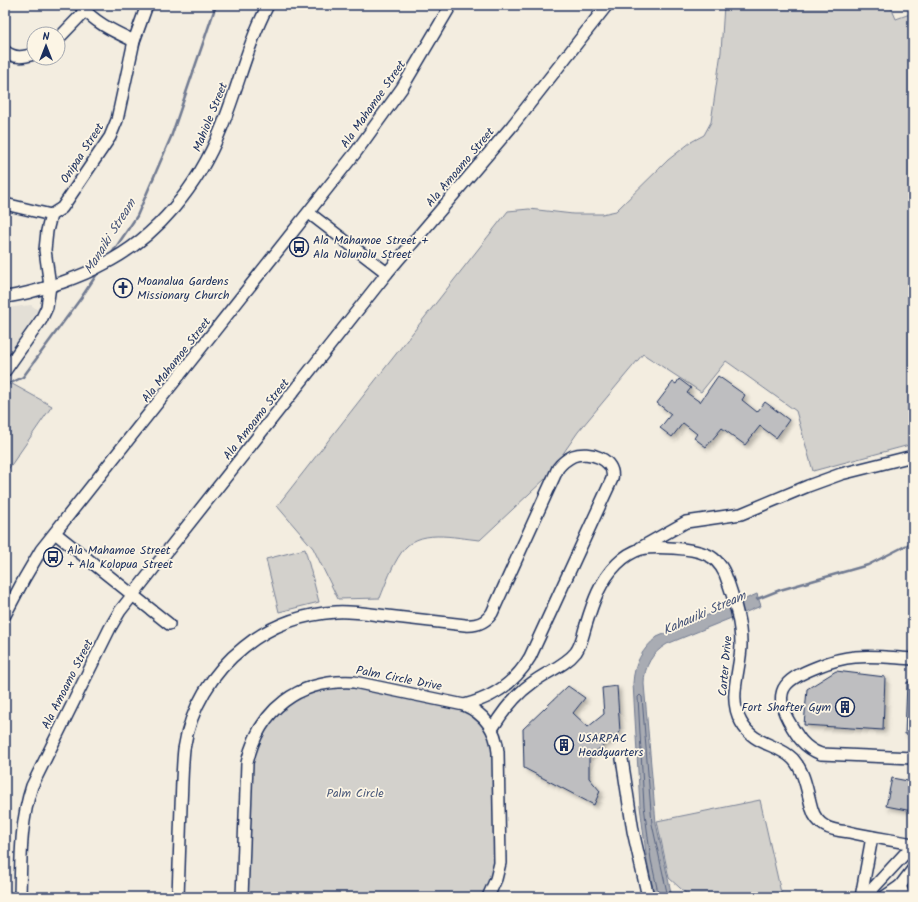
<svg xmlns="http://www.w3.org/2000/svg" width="918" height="902" viewBox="0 0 918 902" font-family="Kalam,sans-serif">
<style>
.built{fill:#e3dfd6}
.green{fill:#d3d1cc;stroke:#778095}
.water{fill:#a9acb3;stroke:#707a91}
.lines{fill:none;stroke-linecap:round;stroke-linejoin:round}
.shore{stroke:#546180;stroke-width:1}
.stream{stroke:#707a91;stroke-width:2.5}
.building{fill:#bebec0;stroke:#1b2f5e;filter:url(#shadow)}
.minor-casing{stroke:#1b2f5e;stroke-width:14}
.minor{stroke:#fcf5e5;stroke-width:11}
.labels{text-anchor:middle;stroke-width:3.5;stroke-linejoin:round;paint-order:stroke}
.street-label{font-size:12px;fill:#1b2f5e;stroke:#fcf5e5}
.poi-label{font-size:12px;fill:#1b2f5e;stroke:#fcf5e5;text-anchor:start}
.park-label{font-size:12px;fill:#49587a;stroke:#fcf5e5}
.water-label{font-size:13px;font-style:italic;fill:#465478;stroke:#fcf5e5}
</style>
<defs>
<filter id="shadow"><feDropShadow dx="3" dy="3" stdDeviation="2" flood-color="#0004"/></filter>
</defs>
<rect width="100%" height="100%" fill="#f3ede0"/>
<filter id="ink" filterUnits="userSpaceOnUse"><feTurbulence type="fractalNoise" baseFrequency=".025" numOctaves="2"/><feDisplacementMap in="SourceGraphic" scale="8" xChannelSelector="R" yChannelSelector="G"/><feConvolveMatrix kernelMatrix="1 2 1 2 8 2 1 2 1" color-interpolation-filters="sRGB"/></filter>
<g filter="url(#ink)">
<path class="built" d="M31 305 38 310 5 363V308Z"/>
<g class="green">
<path d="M724 5H890L896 19 910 14 913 11V444L813 471 796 411 726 361 701 392 643 354 578 432 546 478 480 540C454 538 418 527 401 553 392 566 386 583 380 598L338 599 313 548 277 506 508 211 529 209 573 214H602L616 211 668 160 691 142 704 135 711 122 721 52Z"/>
<path d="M5 380 52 406 5 474Z"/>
<path d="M305 549 319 602 279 612 266 559Z"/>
<path d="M354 687 462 710C482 720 489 730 493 753L495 862 489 885 482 897H247L252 764C260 727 286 697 323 689 332 687 344 687 354 687Z"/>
<path d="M760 800 782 897H690L669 878 657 821Z"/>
</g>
<path class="water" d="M757 594 761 606 667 644C652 653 644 666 644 684L656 823 672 897H655L647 861 640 806 633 683C634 664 642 649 657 637Z"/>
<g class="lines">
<path class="shore" d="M659 897 651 860 644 806 638 697 640 695 642 697 652 824 668 897"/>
<g class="stream">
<path d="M110 256 137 216 171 137 216 5"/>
<path d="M5 386 23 377 81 298 99 271"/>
<path d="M757 599 780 590 868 565 913 542"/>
</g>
</g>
<g class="building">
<path d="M718 376 745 395 742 400 757 412 765 402 789 420 776 438 760 426 745 445 722 428 706 447 694 438 697 434 683 423 672 437 660 428 671 414 657 403 673 382 676 384 679 379 691 388 687 393 700 402Z"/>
<path d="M836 671 885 677 883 730 804 725 807 689Z"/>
<path d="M907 682H913V734H905Z"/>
<path d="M568 686 585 698 573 713 588 727 604 714 602 688 617 686 620 732 589 757V778L600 791 594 805 524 768 523 729Z"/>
<path d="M892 778 913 782 912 811 886 806Z"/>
</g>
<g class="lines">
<defs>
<g id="minor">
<path d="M80 5C95 23 113 31 134 41"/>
<path d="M58 39 85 11"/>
<path d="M5 51C14 59 24 57 34 54"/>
<path d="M5 204 51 215"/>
<path d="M309 213 387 273"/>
<path d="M5 297C25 295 45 288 63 282 77 277 90 272 102 265 157 238 199 185 221 129 238 88 247 45 268 5"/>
<path d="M5 371 41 320 47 307 50 286 45 250 47 231 51 215 62 208 110 137 117 120 134 41 147 5"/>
<path d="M55 533 169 624"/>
<path d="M640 548 686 522 741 514 808 486 841 474 913 456"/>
<path d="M5 615 24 579 41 550 356 152 402 88 451 5"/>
<path d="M913 659C894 658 874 655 855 657 841 658 829 662 817 667 789 678 771 688 788 720 797 736 804 748 821 754L913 758"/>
<path d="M492 729C503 711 515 695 532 683 546 672 565 666 576 652 582 643 583 634 586 625 593 602 600 581 617 564 624 557 631 552 641 549 655 546 692 548 705 554 714 557 721 565 725 574 733 595 741 622 741 644 741 670 727 697 741 722 754 746 777 743 793 759 805 772 807 792 812 809 814 816 818 822 825 826 831 830 841 831 849 832 870 837 892 840 913 844"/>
<path d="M622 759 633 831 648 897"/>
<path d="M900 886 905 897"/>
<path d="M20 897C21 859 20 822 32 786L110 628 120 611 387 273 512 126 607 5"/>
<path d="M178 897C179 867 180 837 181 806 182 787 182 768 184 749 190 709 212 672 244 647 270 626 302 614 336 612 353 611 370 614 387 616 413 619 439 622 465 625 477 626 485 623 492 613L558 468C562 463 567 459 573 456 589 450 616 459 612 479L530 657C515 683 493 698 464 705"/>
<path d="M242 897 247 763C259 709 299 679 354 682L464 705C485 714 496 730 498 752L500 863 496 879 488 897"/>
<path d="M861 897 872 837"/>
<path d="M865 897 913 845"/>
<path d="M884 897 900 886 913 869"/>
</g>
</defs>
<use href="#minor" class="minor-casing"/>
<use href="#minor" class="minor"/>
</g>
</g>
<defs>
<symbol id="bus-ring" viewBox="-11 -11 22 22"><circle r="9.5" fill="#fcf5e5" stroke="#1b2f5e" stroke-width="1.5"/><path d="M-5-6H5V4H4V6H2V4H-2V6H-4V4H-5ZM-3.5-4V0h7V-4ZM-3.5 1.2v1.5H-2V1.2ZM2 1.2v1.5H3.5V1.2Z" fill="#1b2f5e"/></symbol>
<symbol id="church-ring" viewBox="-11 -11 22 22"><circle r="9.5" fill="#fcf5e5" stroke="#1b2f5e" stroke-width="1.5"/><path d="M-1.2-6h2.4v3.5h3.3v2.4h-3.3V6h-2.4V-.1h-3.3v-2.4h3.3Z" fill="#1b2f5e"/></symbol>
<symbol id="building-ring" viewBox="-11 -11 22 22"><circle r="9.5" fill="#fcf5e5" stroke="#1b2f5e" stroke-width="1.5"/><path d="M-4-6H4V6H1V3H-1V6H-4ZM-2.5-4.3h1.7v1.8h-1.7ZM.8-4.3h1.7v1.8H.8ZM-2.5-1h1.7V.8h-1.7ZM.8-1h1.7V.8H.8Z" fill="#1b2f5e"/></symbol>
</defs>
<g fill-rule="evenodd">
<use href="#bus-ring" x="288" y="236" width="22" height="22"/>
<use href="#church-ring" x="112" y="277" width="22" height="22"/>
<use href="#bus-ring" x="42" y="546" width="22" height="22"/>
<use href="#building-ring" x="834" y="696" width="22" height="22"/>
<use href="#building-ring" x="553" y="734" width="22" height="22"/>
</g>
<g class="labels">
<g class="street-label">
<text transform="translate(373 104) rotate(-55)" y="4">Ala Mahamoe Street</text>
<text transform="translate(210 117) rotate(-68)" y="4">Mahiole Street</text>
<text transform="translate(82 153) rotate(-57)" y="4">Onipaa Street</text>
<text transform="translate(460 167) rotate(-50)" y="4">Ala Amoamo Street</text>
<text transform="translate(176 360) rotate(-52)" y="4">Ala Mahamoe Street</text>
<text transform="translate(256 419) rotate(-52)" y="4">Ala Amoamo Street</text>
<text transform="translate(725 666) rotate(-85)" y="4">Carter Drive</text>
<text transform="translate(399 678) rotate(11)" y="4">Palm Circle Drive</text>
<text transform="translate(67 684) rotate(-63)" y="4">Ala Amoamo Street</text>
</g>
<g class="poi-label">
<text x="313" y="244">Ala Mahamoe Street +<tspan x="313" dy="14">Ala Nolunolu Street</tspan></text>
<text x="137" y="285">Moanalua Gardens<tspan x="137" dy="14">Missionary Church</tspan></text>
<text x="67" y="554">Ala Mahamoe Street<tspan x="67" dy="14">+ Ala Kolopua Street</tspan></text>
<text x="831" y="711" text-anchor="end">Fort Shafter Gym</text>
<text x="578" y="742">USARPAC<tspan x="578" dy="14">Headquarters</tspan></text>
</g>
<g class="park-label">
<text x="355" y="797">Palm Circle</text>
</g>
<g class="water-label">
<text transform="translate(109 236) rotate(-58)" y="5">Manaiki Stream</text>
<text transform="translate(704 612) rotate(-24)" y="5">Kahauiki Stream</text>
</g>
</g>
<rect width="918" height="902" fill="none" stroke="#fcf5e5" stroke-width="20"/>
<rect x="10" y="10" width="898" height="882" fill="none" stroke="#1b2f5e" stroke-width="1.5" filter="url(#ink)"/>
<g transform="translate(46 46)"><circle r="19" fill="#fcf5e5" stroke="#a2a6af"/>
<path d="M0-3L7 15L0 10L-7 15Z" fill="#1b2f5e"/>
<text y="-6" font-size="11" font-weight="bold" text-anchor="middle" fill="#1b2f5e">N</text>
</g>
</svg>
